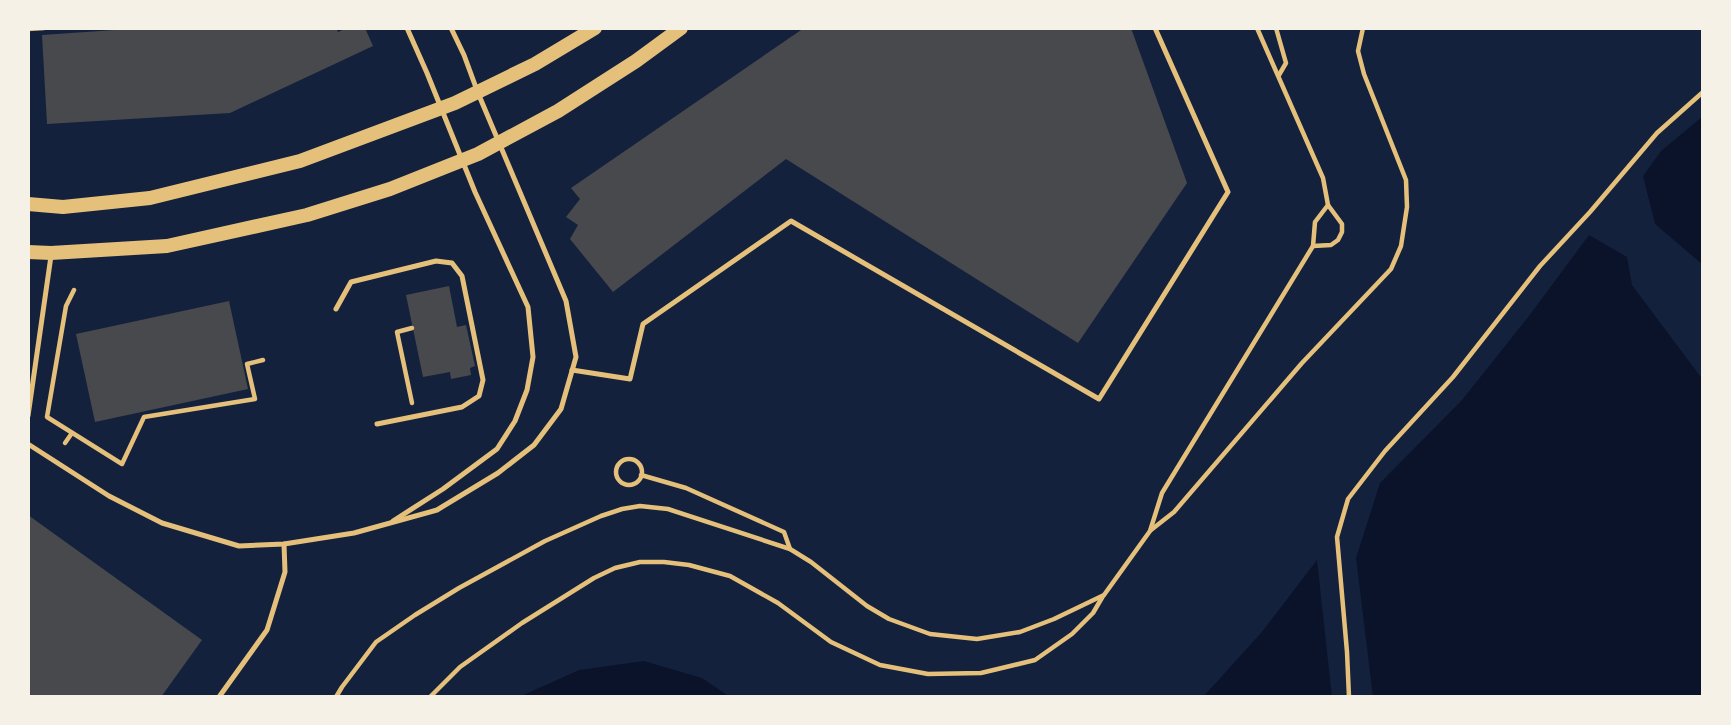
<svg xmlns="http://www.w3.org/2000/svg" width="1731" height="725" viewBox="0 0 1731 725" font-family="'Open Sans',sans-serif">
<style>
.water{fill:#0b132b}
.building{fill:#48494c}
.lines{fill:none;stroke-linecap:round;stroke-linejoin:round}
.path{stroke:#e5c07b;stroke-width:4.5}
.service{stroke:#e5c07b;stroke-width:5}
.secondary{stroke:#e5c07b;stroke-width:14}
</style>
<rect width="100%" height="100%" fill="#14213d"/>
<g class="water">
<path d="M1703 116V265L1655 224 1643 176 1661 151Z"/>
<path d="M1589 235 1627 257 1632 285 1703 380V697H1373L1356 558 1380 483 1462 400 1529 316Z"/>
<path d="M1317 560 1332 697H1203L1261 633Z"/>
<path d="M644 661 702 678 730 697H519L579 670Z"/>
</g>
<g class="building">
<path d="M143 28H336L338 32 347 28H365L373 46 230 113 47 124 42 35Z"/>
<path d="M804 28H1131L1187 183 1078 343 786 159 613 292 570 239 578 225 566 217 580 199 571 188Z"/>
<path d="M449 286 457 327 466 325 475 366 470 368 471 375 451 379 450 372 423 377 406 295Z"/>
<path d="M229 301 248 389 95 422 76 334Z"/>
<path d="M28 515 202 640 161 697H28Z"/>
</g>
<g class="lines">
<g class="path">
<path d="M1276 28 1286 63 1279 75"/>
<path d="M28 29 44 28"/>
<path d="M1313 246 1331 245 1338 240 1342 232V224L1328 205"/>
<path d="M74 290 66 306 47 417 122 464 144 417 255 399 247 364 263 360"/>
<path d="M412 403 397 332 412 328"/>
<path d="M65 443 72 433"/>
<circle cx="629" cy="472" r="13"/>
<path d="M641 475 686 488 784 532 790 549"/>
<path d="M1151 530 1174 512 1302 363 1391 269 1401 246 1407 207 1406 180 1364 74 1358 51 1363 28"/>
<path d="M336 697 342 687 376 642 415 615 459 588 545 541 601 516 622 509 640 506 668 509 790 549 811 562 867 606 889 619 930 634 977 639 1020 632 1054 619 1104 595 1150 531 1162 493 1313 246 1315 222 1328 205 1323 178 1257 28"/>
<path d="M430 697 460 667 522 623 594 578 615 568 640 562H664L689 565 730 576 778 603 831 642 880 665 928 674 981 673 1035 660 1072 634 1093 613 1103 596"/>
<path d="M1349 697 1347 652 1337 537 1348 499 1385 451 1453 377 1540 266 1590 212 1657 133 1703 92"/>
</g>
<g class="service">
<path d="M336 309 351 282 436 261 452 263 462 276 483 380 479 396 462 407 377 424"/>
<path d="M572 370 630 379 643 324 791 221 1099 399 1228 192 1155 28"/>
<path d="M28 416 51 256"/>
<path d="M28 444 109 496 162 523 239 546 284 544 354 533 437 510 498 473 534 445 561 409 576 357 566 301 478 93 464 55 451 28"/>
<path d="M393 521 443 489 497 449 515 421 527 390 533 357 528 307 475 192 427 73 407 28"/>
<path d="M219 697 267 630 285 572 284 544"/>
</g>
<g class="secondary">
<path d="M28 204 63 207 150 198 300 161 455 103 535 64 595 28"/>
<path d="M28 252 51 253 167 246 307 215 390 189 478 154 558 111 636 61 681 28"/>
</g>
</g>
<rect width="1731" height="725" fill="none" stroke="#f6f1e7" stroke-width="60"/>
</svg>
